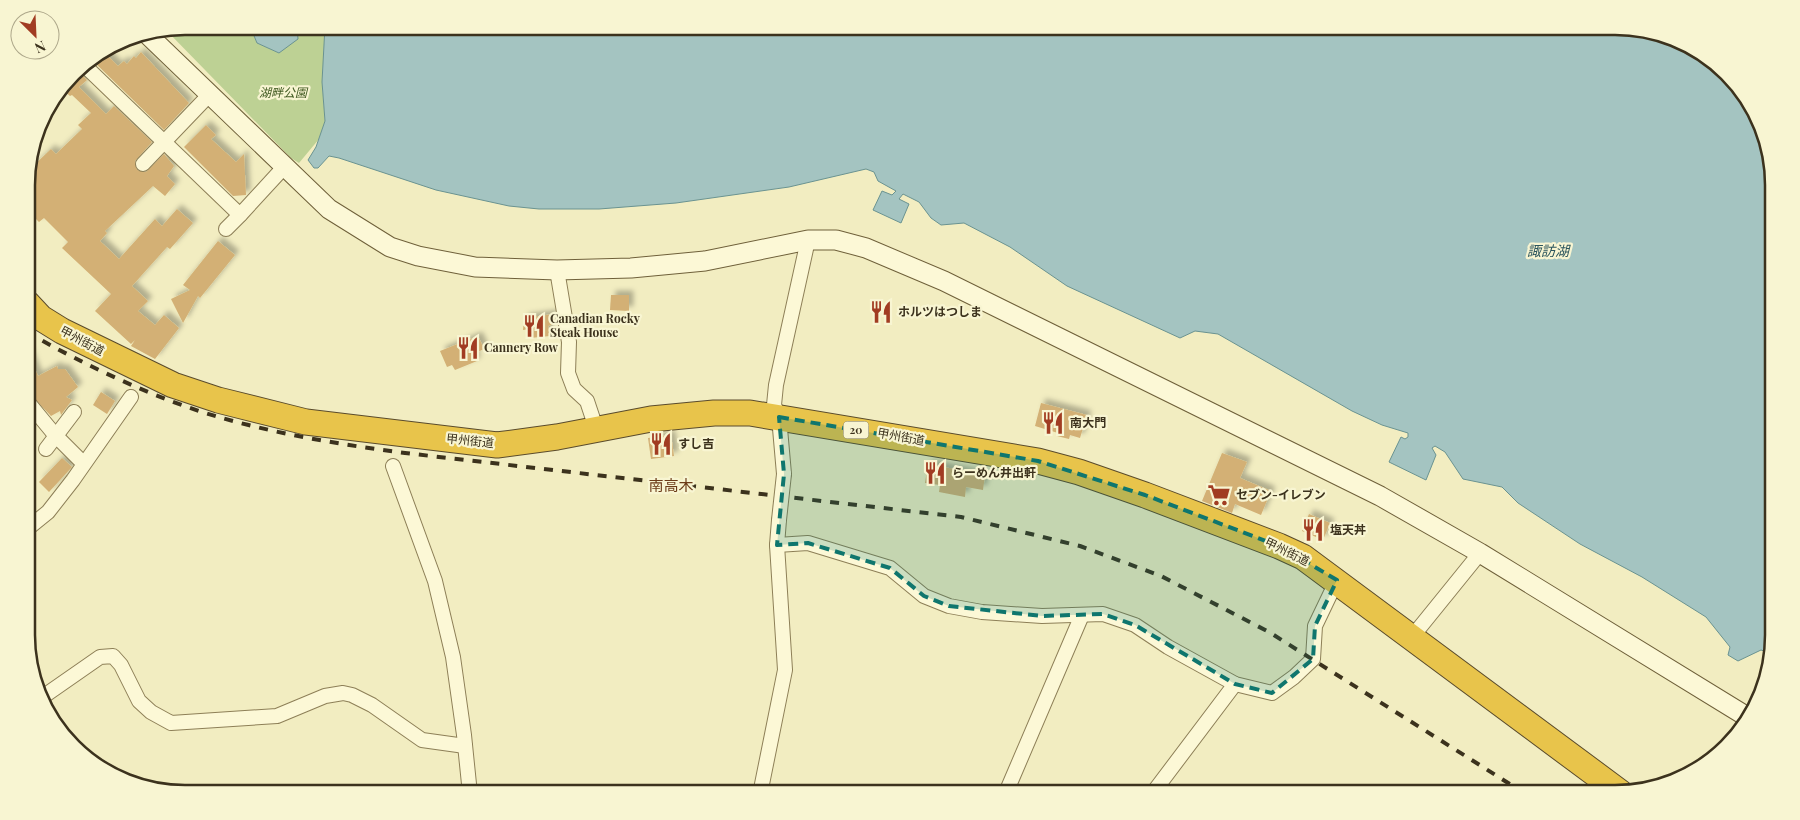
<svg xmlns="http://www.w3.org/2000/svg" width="1800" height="820" viewBox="0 0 1800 820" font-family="'Playfair Display','Noto Sans JP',serif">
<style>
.green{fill:#bdd194}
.water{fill:#a4c4c1;stroke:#6a9391}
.building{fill:#d3b074;filter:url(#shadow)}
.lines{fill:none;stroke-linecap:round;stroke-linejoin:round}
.street-casing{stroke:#8d7f57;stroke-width:16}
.secondary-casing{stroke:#6f603a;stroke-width:21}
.highway-casing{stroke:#5a4b2c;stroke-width:27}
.street{stroke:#fcf8d6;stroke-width:14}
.secondary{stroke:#fcf8d6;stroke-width:19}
.highway{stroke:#e8c44b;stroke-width:25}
.rail{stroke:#3c321d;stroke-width:4;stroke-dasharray:9 9;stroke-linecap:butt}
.street-bridge-casing{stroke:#8d7f57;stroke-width:16;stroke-linecap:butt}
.street-bridge{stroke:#fcf8d6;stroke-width:14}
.marked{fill:#0f766e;fill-opacity:0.2;stroke:#0f766e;stroke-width:4;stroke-dasharray:10 6;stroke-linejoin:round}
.labels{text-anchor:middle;stroke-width:4.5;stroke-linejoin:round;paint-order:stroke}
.shield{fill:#f8f5d2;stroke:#746c53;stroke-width:1}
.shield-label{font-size:11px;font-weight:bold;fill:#3c321d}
.park-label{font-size:12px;font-style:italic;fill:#405a21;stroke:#f8f5d2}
.poi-label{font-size:12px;font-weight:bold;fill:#3c321d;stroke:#f8f5d2;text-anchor:start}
.street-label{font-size:12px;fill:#3c321d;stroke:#f8f5d2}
.water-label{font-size:14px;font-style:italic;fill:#2b555d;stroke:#f8f5d2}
.quarter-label{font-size:15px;fill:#6c3b18;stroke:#f8f5d2}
.rim{fill:none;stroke:#3c321d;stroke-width:2.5}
</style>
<defs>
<filter id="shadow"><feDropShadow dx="4.5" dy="-4.5" stdDeviation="2.5" flood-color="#0004"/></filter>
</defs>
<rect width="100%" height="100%" fill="#f2edc1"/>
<path class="green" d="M185 26H250L257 43 279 53 299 32 297 26H325L322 82 325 121 319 139 299 163 291 158 166 30Z"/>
<g class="water">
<path d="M250 26H297L298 39 279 53 257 43Z"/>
<path d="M325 26H1615L1676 38 1741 89 1772 165 1774 635 1770 653 1761 650 1738 661 1728 655 1730 647 1706 617 1642 577 1580 544 1518 503 1502 487 1463 479 1445 452 1435 446 1432 448 1436 455 1426 480 1389 462 1401 437 1405 439 1408 437V433L1382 425 1352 411 1218 334 1195 331 1180 338 1067 286 1010 247 964 223 941 225 931 218 919 202 903 194 899 199 909 204 901 223 873 210 882 191 892 195 896 191 878 181 874 172 866 169 789 187 676 203 599 209H539L509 206 436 190 339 158 329 156 318 168H314L308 160 316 147 325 121 322 82Z"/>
</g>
<g class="building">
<path d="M141 52 189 103 164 130 91 59 105 53 118 66 124 61 127 64 134 56 136 58Z"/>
<path d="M77 70 87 80 79 87 106 114 114 106 152 142 135 161 137 170 146 172 164 154 174 166 167 176 175 184 165 196 153 186 105 231 107 233 100 241 119 259 155 219 162 226 177 209 193 223 170 249 167 247 132 286 148 301 138 311 155 325 164 315 179 328 155 359 131 346 135 340 131 344 95 311 111 294 62 248 68 242 44 218 39 222 28 211 32 208 27 202V172L51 149 56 154 82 129 78 125 91 113 72 95 70 96 62 89Z"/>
<path d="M206 125 216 135 211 139 236 162 244 154 246 195 233 196 184 147Z"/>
<path d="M218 241 235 255 200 298 198 296 183 323 171 299 190 290 183 285Z"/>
<path d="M611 295H629V311L610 310Z"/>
<path d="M554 314 555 323 548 326 550 336 530 338V329L523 330 524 318Z"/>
<path d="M478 336 484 349 473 354 477 361 455 370 452 365 447 367 440 351Z"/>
<path d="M27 350 38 376 57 366 58 369H65L78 387 66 397 72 400 61 415 60 411 51 416 27 391Z"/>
<path d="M101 392 115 401 107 414 93 405Z"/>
<path d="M1041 403 1087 415 1080 438 1070 435 1069 439 1057 436 1058 433 1035 426Z"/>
<path d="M671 435 674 456 651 459 648 438Z"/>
<path d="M1222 453 1247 462 1240 478 1271 491 1261 515 1235 504 1232 513 1202 501Z"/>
<path d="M62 458 72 467 49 492 39 482Z"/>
<path d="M928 464 985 475 983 490 966 487 965 497 939 492 940 485 925 483Z"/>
<path d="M1309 514 1330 523 1323 540 1302 531Z"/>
</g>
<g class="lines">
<defs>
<g id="street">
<path d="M83 64 240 215 285 166"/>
<path d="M143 164 210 94"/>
<path d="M226 229 240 215"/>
<path d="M557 270 569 342 568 373 574 389 587 401 596 428"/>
<path d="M27 401 55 435 83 463"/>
<path d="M46 449 74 412"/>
<path d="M393 466 435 581 453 657 464 735 469 784 468 794"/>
<path d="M784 474 779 417 774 405 776 385 808 240"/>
<path d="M27 529 48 512 73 480 131 397"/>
<path d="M777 545 808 543 890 568 924 596 949 606 982 612 1042 616 1103 614 1135 625 1168 647 1235 684 1272 693 1294 677 1313 659 1315 626 1337 580"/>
<path d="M1412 637 1480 553"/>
<path d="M44 696 100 657 113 656 121 665 139 701 151 712 171 723 277 716 325 696 343 693 352 695 372 705 422 740 465 746"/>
<path d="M760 794 785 670 777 545 779 520"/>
<path d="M1008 794V788L1082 615"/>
<path d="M1152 794 1235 684"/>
</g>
<path id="secondary" d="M147 34 329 209 390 247 418 256 475 267 557 270 631 268 705 261 808 240H836L866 248 944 281 1380 496 1480 553 1749 718"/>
<path id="highway" d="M27 303 41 318 62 331 173 385 218 400 306 422 497 445 557 437 651 419 714 413H750L1038 461 1079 472 1145 495 1279 546 1303 557 1621 793"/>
</defs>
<use href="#street" class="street-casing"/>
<use href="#secondary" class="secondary-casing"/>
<use href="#highway" class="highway-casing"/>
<use href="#street" class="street"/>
<use href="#secondary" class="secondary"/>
<use href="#highway" class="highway"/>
<path class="rail" d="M27 332C84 365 158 400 222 418 282 435 344 445 405 453L961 517 1080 546 1161 576 1269 632 1524 793"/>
<defs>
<path id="street-bridge" d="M779 520 784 474"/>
</defs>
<use href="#street-bridge" class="street-bridge-casing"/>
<use href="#street-bridge" class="street-bridge"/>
</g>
<path class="marked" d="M779 417 1038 461 1145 495 1279 546 1337 580 1315 626 1313 659 1272 693 1235 684 1135 625 1103 614 1042 616 949 606 924 596 890 568 808 543 777 545 784 474Z"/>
<defs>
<symbol id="restaurant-bare" viewBox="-9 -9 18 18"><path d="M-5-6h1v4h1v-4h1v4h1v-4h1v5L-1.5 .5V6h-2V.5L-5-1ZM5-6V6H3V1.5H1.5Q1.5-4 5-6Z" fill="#a13c22" stroke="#f8f5d2" stroke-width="2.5" paint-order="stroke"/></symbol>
<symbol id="supermarket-bare" viewBox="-9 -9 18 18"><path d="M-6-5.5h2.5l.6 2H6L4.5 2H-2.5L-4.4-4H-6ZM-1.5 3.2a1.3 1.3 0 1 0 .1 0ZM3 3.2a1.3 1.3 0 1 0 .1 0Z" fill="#a13c22" stroke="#f8f5d2" stroke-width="2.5" paint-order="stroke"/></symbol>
</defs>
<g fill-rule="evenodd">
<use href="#restaurant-bare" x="865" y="296" width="32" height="32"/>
<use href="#restaurant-bare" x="518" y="310" width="32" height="32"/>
<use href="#restaurant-bare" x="452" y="332" width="32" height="32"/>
<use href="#restaurant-bare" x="1037" y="407" width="32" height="32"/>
<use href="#restaurant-bare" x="645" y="428" width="32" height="32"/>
<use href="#restaurant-bare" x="919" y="457" width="32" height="32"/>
<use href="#supermarket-bare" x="1203" y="479" width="32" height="32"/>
<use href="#restaurant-bare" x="1297" y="514" width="32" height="32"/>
</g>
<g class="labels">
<rect class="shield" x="843.5" y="421.5" width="25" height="17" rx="4"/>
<g class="shield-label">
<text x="856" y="434">20</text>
</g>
<g class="park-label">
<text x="283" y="97">湖畔公園</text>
</g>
<g class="poi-label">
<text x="898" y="316">ホルツはつしま</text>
<text x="550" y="323">Canadian Rocky<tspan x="550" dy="14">Steak House</tspan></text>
<text x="484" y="352">Cannery Row</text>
<text x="1070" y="427">南大門</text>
<text x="678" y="448">すし吉</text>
<text x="952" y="477">らーめん井出軒</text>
<text x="1236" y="499">セブン-イレブン</text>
<text x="1330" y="534">塩天丼</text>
</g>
<g class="street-label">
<text transform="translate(82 341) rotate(28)" y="4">甲州街道</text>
<text transform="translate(901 437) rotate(10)" y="4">甲州街道</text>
<text transform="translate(470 441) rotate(6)" y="4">甲州街道</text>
<text transform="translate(1287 552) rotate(26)" y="4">甲州街道</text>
</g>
<g class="water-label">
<text x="1548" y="256">諏訪湖</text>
</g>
<g class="quarter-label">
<text x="671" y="491">南高木</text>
</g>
</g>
<path d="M0 0H1800V820H0ZM185 35H1615A150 150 0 0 1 1765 185V635A150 150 0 0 1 1615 785H185A150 150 0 0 1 35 635V185A150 150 0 0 1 185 35Z" fill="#f8f5d2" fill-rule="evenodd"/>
<path class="rim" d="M185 35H1615A150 150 0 0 1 1765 185V635A150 150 0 0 1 1615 785H185A150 150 0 0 1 35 635V185A150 150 0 0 1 185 35Z"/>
<g transform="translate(35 35) rotate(156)"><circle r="24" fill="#f8f5d2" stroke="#ada78a"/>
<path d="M0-4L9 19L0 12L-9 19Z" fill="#a13c22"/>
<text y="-8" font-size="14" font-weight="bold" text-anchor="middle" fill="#3c321d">N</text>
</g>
</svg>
